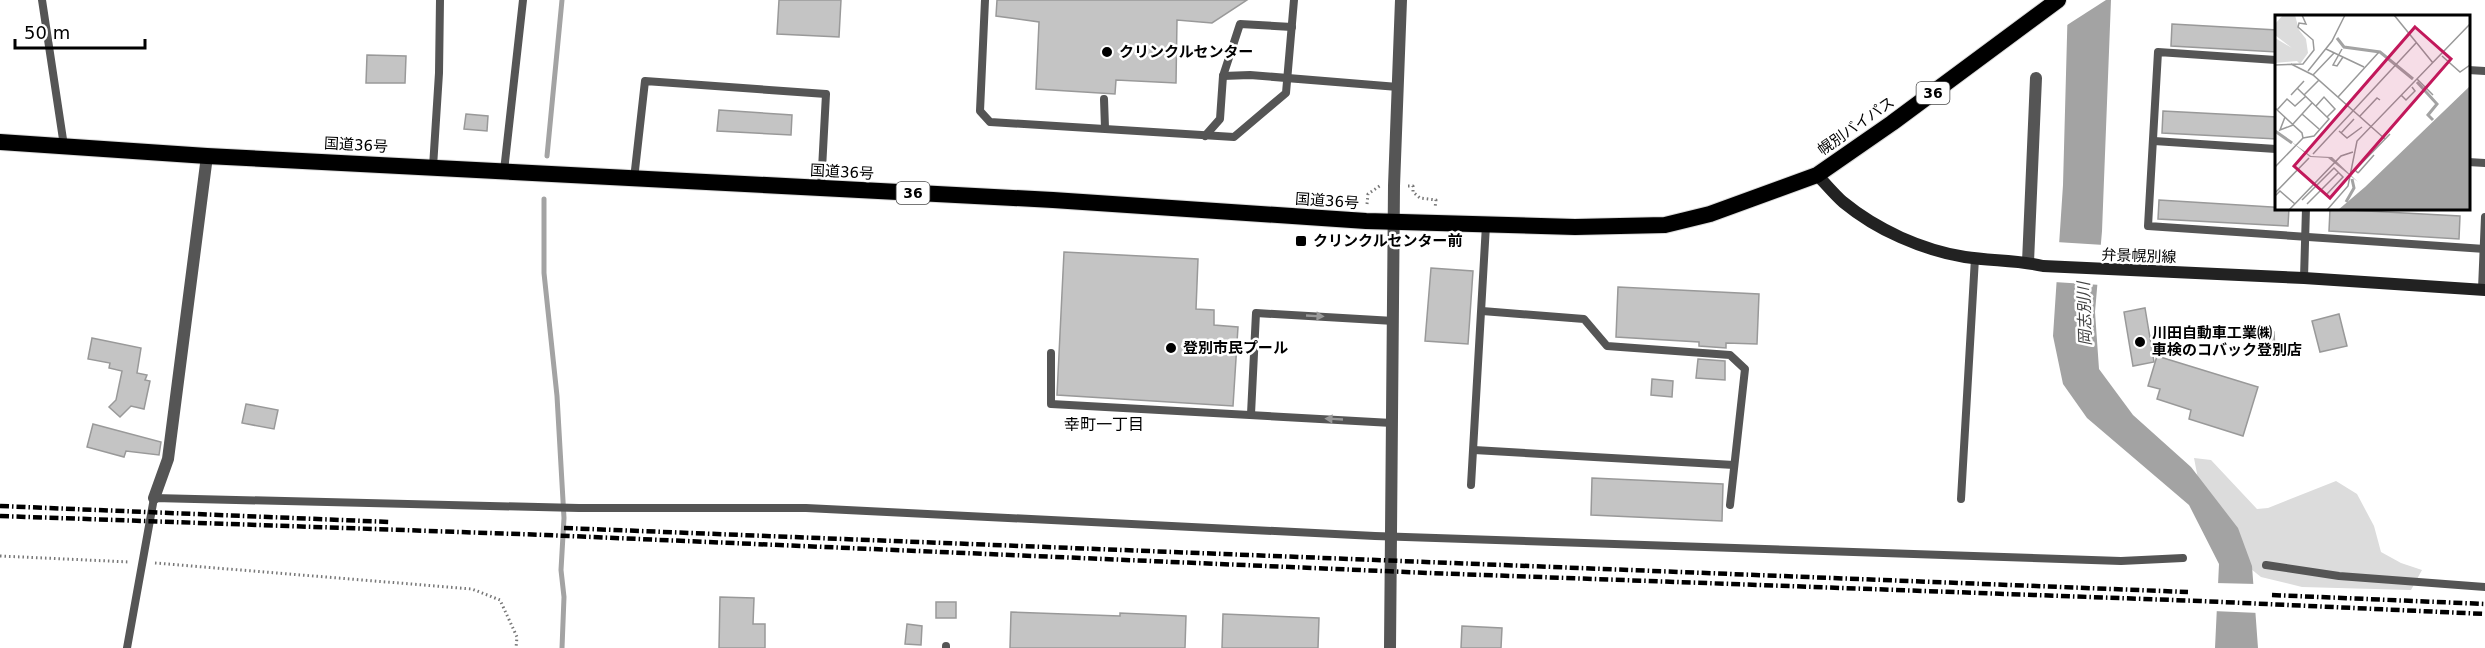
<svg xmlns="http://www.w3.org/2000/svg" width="2485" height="648" viewBox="0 0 2485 648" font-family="'DejaVu Sans','Noto Sans JP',sans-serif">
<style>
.green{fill:#dcdcdc}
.water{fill:#a3a3a3}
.pier{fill:#fff}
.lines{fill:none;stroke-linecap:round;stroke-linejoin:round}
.stream{stroke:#a3a3a3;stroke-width:5}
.building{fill:#c4c4c4;stroke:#999;stroke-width:1.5}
.trunk-casing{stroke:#dbdbdb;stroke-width:18}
.path{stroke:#777;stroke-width:3;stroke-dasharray:1.5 3;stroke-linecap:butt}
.service{stroke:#555;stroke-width:8}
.minor{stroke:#555;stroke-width:12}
.tertiary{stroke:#555;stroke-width:12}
.secondary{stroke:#222;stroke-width:12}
.trunk{stroke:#000;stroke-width:16}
.rail{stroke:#000;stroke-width:4.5;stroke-dasharray:9 3 1.5 3;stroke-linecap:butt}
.oneway{fill:#999}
.poi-dot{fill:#000;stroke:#fff;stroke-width:2}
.labels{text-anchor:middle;stroke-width:5;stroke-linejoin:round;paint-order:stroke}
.shield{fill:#fff;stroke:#4c4c4c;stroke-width:1.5}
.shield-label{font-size:14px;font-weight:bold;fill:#000}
.poi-label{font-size:15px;font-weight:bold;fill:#000;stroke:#fff;text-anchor:start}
.street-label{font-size:15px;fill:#000;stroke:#fff}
.water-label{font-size:16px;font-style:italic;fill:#444;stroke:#fff}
.neighbourhood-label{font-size:16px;fill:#000;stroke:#fff}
.inset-river{fill:none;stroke:#a3a3a3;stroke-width:3}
.inset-road{fill:none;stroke:#999;stroke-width:1.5}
.view{fill:#c2185b;fill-opacity:0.15;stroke:#c2185b;stroke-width:3}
.inset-edge{fill:none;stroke:#000;stroke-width:3}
</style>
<rect width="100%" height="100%" fill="#fff"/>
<path class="green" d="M2194 458 2211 460 2257 509 2268 508 2336 481 2357 494 2374 526 2381 552 2401 563 2422 570 2411 590 2302 587 2261 577 2246 565 2199 484Z"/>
<path class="water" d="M2068 0H2111L2102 231 2095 312 2099 369 2133 415 2191 467 2238 528 2252 566 2258 648H2215L2219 564 2189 505 2087 418 2063 384 2053 336 2063 185Z"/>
<g class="pier">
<path d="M2065 0H2106L2064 27Z"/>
<path d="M2056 242 2104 245 2101 285 2054 282Z"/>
<path d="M2215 583 2257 584 2259 613 2213 611Z"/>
</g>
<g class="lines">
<g class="stream">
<path d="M547 156 562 0"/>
<path d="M544 199V273L557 396 564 518 561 570 564 597 562 648"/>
</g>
</g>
<g class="building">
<path d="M779 0H841L839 37 777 34Z"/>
<path d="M997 0H1247L1212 23 1177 20 1176 83 1116 80 1115 94 1036 89 1039 22 996 16Z"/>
<path d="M2172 24 2277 30V52L2171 46Z"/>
<path d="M367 55 406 56 405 83H366Z"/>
<path d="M719 110 792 115 791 135 717 131Z"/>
<path d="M2163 111 2277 117V139L2162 133Z"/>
<path d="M466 114 488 116 487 131 464 129Z"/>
<path d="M2159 200 2289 208 2288 226 2158 219Z"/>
<path d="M2330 209 2460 216 2459 239 2329 231Z"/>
<path d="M1064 252 1198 259 1196 309 1214 310V325L1238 327 1233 406 1057 395Z"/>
<path d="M1431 268 1473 271 1468 344 1425 341Z"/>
<path d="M1618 287 1759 294 1757 344 1726 343V348L1699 346V342L1616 337Z"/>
<path d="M2145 308 2154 362 2133 366 2124 312Z"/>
<path d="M2339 314 2347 346 2320 352 2312 321Z"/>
<path d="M2274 332 2275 352 2260 353 2259 334Z"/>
<path d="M92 338 141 348 137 373 147 375 145 380 150 381 144 409 131 406 120 417 109 407 116 400 122 371 109 368 110 363 88 359Z"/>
<path d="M2157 356 2258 387 2243 436 2189 419 2191 410 2157 399 2160 389 2148 386Z"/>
<path d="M1698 359 1725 361V380L1696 378Z"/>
<path d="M1652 379 1673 381 1672 397 1651 395Z"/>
<path d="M246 404 278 410 274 429 242 423Z"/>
<path d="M93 424 161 442 159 455 126 451 124 457 87 447Z"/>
<path d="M1592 478 1723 484 1722 521 1591 515Z"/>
<path d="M720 597 754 598 753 624H765V648H719Z"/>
<rect x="936" y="602" width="20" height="16"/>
<path d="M1011 612 1120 616V613L1186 616 1185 648H1010Z"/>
<path d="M1223 614 1319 618 1318 648H1222Z"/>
<path d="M907 624 922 626 921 645 905 644Z"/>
<path d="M1462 626 1502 628 1501 648H1461Z"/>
</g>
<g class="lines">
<defs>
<path id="trunk" d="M0 142 207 156 1053 200 1366 221 1575 227 1665 225 1710 214 1817 175 1892 123 2058 0"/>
</defs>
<use href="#trunk" class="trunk-casing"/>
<g class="path">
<path d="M1408 186H1413V192L1420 198 1436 200 1435 208"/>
<path d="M1367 204 1368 194 1381 185"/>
<path d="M0 556 130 562"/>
<path d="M155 563 472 589 500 600 517 637 516 648"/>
</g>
<g class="service">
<path d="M42 0 64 146"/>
<path d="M985 0 980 111 990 122 1234 137 1286 93 1294 0"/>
<path d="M2276 60 2158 52 2148 226 2485 249"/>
<path d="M2468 70 2485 71"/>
<path d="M1223 76 1250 75 1398 87"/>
<path d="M1104 99 1105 128"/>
<path d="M1205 136 1220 119 1223 76 1240 24 1292 27"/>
<path d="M2154 141 2276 149"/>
<path d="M2468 162 2485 163"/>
<path d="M433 167 439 73 440 0"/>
<path d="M504 171 523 0"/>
<path d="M634 179 645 81 826 94 821 188"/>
<path d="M2304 278 2306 208"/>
<path d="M2482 289 2485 217"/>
<path d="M1482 311 1584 319 1607 346 1730 355 1745 369 1730 505"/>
<path d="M1051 353V404L1392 423"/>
<path d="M1251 414 1256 313 1394 321"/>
<path d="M1474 450 1734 465"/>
<path d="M1471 485 1486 225"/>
<path d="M1961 499 1975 258"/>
<path d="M2266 565 2339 576 2485 587"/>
<path d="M127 648 154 498 579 508H806L1375 536 2121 561 2183 558"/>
<path d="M946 648V646"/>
</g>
<g class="minor">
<path d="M2028 262 2036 78"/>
<path d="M154 498 168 459 207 156"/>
</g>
<path class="tertiary" d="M1390 648 1394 186 1401 0"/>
<path class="secondary" d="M1817 175C1826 184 1834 194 1843 202 1877 230 1922 250 1965 257 1991 261 2018 260 2043 266L2304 278 2485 290"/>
<use href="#trunk" class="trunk"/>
<g class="rail">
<path d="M0 506 390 522"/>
<path d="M0 516 546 535 1429 573 2200 601 2485 614"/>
<path d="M564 528 2188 592"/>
<path d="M2272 595 2485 604"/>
</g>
</g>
<defs><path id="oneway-solid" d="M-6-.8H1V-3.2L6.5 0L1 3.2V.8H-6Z" transform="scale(1.5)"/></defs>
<g class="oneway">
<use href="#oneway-solid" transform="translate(1315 316) rotate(3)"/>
<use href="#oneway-solid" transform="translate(1334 419) rotate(-177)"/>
</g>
<g class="poi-dot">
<circle cx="1107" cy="52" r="6"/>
<rect x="1295" y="235" width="12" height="12" rx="3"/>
<circle cx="2140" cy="342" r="6"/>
<circle cx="1171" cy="348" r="6"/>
</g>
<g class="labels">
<g class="shield">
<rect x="1916.5" y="82" width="33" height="22" rx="4.5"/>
<rect x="896.5" y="182" width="33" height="22" rx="4.5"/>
</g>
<g class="shield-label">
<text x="1933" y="98">36</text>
<text x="913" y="198">36</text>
</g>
<g class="poi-label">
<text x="1119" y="57">クリンクルセンター</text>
<text x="1313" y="246">クリンクルセンター前</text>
<text x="2152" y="338">川田自動車工業㈱<tspan x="2152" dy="17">車検のコバック登別店</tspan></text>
<text x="1183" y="353">登別市民プール</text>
</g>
<g class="street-label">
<text transform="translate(1856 126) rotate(-35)" y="5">幌別バイパス</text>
<text transform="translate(356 145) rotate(3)" y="5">国道36号</text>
<text transform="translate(842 172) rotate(3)" y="5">国道36号</text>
<text transform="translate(1327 201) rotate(4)" y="5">国道36号</text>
<text transform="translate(2139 256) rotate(2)" y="5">弁景幌別線</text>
</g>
<g class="water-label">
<text transform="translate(2084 314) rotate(-92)" y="6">岡志別川</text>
</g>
<g class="neighbourhood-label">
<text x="1104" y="430">幸町一丁目</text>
</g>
</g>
<g transform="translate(2275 15)">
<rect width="195" height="195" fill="#fff"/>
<path d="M8 0H20L24 15 31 24 33 38 25 49 22 46 0 48V23L17 33 0 20V9Z" fill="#dcdcdc"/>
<path d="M195 71V195H63L90 172ZM14 125 36 141 57 142 83 167 53 143 35 142Z" fill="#a3a3a3"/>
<path class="inset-river" d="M62 23 69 32 105 37 138 64M142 67 162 89 153 100 158 105M0 116 17 128M71 187 79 173 77 164"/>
<path class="inset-road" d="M119 0 158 48M51 34 89 52M67 34 58 50 62 51 68 42M167 41 185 57 195 50M16 49 38 60 110 124M0 50 28 49 39 35 38 25 23 12 24 8 31 9 27 0M33 56 57 26 70 0M38 60 59 38M142 64 158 80M22 73 54 104 39 121 28 123M16 80 29 66M29 80 44 65M126 80 131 85 140 76 137 72M63 82 104 37M41 91 49 82 60 94 52 102M0 93 27 118 28 123 0 152M2 95 12 84 20 91 31 81M27 99 44 114M85 101 102 83 105 85M10 102 5 115 18 110M18 109 37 88M64 116 72 123 87 112M66 118 79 104M38 139 141 28M83 158 80 155 115 119M83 158 99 140M40 170 55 183M0 178 34 143M0 181 5 176 20 189M27 185 59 153 68 162 51 180M32 189 63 158M14 195 66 141 78 137M52 195 73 171 82 126 195 9"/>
<path class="view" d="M140 12 176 44 55 183 19 151Z"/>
<rect width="195" height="195" class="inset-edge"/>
</g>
<path d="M15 39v9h130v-9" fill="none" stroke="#000000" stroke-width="3"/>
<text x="24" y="39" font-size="18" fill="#000000" stroke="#ffffff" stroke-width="4.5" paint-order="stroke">50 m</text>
</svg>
